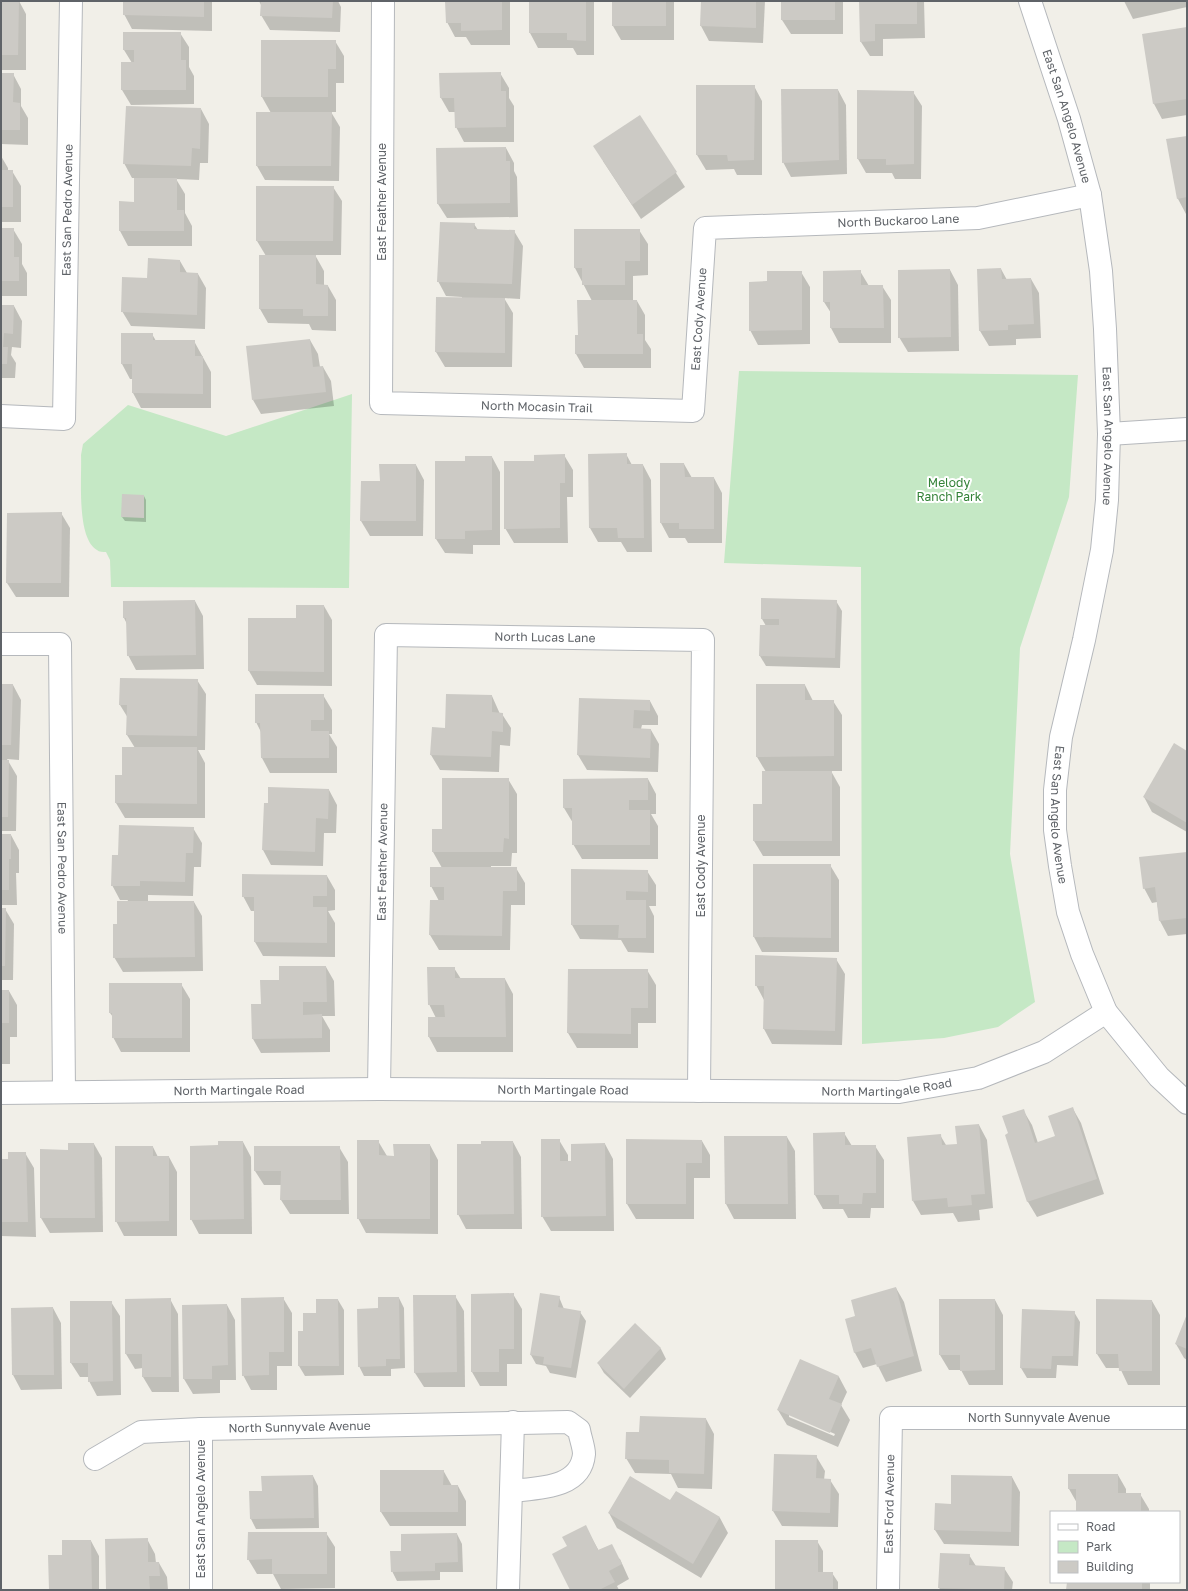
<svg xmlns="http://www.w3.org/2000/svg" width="1188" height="1591" viewBox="0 0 1188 1591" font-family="'Golos Text',sans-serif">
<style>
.green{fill:#c5e8c5}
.shadow{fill:#0003;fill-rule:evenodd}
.building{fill:#cccac5}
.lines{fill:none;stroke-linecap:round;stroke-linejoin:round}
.minor-casing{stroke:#b5b8bc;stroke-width:24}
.minor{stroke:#fff;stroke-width:22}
.labels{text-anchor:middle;stroke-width:4;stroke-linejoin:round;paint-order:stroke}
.street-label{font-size:12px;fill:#5f6368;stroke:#fff}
.park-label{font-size:12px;fill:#348238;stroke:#fff}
</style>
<rect width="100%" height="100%" fill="#f1efe8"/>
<g class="green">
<path d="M739 371 1078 375 1069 497 1020 648 1010 854 1035 1002 998 1027 944 1038 862 1044 861 567 724 563Z"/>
<path d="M352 394 349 588 111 587 110 560 106 552C103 552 99 552 97 550 76 538 82 477 81 455L83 444 128 405 226 436Z"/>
</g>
<g class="shadow">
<path d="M1 1H19L26 14V70H1Z"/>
<path d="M125 1H212V31L132 29 124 14Z"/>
<path d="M259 1H338L341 7 340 32 270 30 261 15V5Z"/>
<path d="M446 1H510V45H471L466 37H455L447 22Z"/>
<path d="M530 1H594V55H577L573 48H538L530 33Z"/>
<path d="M613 1H674V40H621L613 26Z"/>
<path d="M702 1H765L763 43 709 41 701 26Z"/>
<path d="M782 1H843V34H791L782 20Z"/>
<path d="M860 1H924L925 38 883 39V56H870L861 42Z"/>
<path d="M1124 1H1187V7L1133 19Z"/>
<path d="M1187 28V115L1162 119 1154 104 1143 35Z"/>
<path d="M180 33 189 47V67L194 76V104L131 105 122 90V63H132L124 50Z"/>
<path d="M335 41 344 56V83H336V112H331L340 127 339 181 265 180 257 166 271 113 262 97Z"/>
<path d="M500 73 509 88V98L514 106V142H464L456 127 455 112H449L441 98Z"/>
<path d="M1 74H13L21 89V106L28 118V145L1 144Z"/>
<path d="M754 86 762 101V175H737L734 169 706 170 697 155Z"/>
<path d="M838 90 846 105 847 174 791 177 783 162Z"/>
<path d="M913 92 922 106 921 179H895L892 173H866L858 159Z"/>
<path d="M201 109 209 124 208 163H200L199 180 176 179 185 194V213L192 226V246H128L120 231 135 203V178H132L124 163Z"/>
<path d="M640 117 685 187 641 219 603 161Z"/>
<path d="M1187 137V213L1186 214 1178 199 1168 140Z"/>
<path d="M506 148 514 163V171L517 177 518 217 447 218 438 204Z"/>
<path d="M1 156 8 168V171H12L21 186V222H1Z"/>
<path d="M333 187 342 201 341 255H315L324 271V286H328L336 300V331L312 330 309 324 268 323 260 309 266 256 257 241Z"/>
<path d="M474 224 478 230 514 231 523 246 520 299 504 298 513 313 512 367H445L436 352 437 298H462V297L446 296 438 281Z"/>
<path d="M1 229H13L22 244V264L27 273V296H1Z"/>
<path d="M639 230 648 244V275L633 276V301H637L645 315V340L651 349V368H584L576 354 579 336 592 301 575 268Z"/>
<path d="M180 261 187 273 198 274 206 288 205 329 131 326 122 311 148 279Z"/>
<path d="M1001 269 1007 280 1031 279 1039 293 1041 338 1016 339V345L989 346 980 331 978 270Z"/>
<path d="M950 270 958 285 959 351 908 352 899 337Z"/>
<path d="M860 271 869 286H882L891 300V343H839L831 328V313L824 302Z"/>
<path d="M801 272 810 287V344L758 345 750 330 768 282Z"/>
<path d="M1 306H14L22 321 21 348 12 347 11 355 16 363 15 378H1Z"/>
<path d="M152 334 156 341H194L211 372V408H141L133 393V379H130L122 364Z"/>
<path d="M310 340 318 354 320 367H323L331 381 334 406 261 414 253 400Z"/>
<path d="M626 454 632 465H643L651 480 652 552H627L621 542H598L590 528Z"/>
<path d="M564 455 573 470V497H567L568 543H514L505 528 535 462Z"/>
<path d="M492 457 500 472V545H473V554L445 553 436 539Z"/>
<path d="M684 464 692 478H714L722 493V543H688L685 538H669L661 523Z"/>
<path d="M416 465 424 480 423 536H370L361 521 381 482Z"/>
<path d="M144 496 146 500V522L125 521 122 517Z"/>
<path d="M61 513 70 528 69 597H16L7 583Z"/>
<path d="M195 601 203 616 204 669 136 670 128 655 127 624 124 618Z"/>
<path d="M836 601 842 611 840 668 766 666 760 656 766 626 762 619Z"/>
<path d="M324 606 332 620V686L257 685 249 671 298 619Z"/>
<path d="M197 680 206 694 205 750H198L205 763V818H125L116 803V776H123L135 748 127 735 128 718 120 705Z"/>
<path d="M1 685H13L21 700 19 760 7 759 17 776 16 831H1Z"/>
<path d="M805 685 813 701H833L842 715V771H831L840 787V856H763L754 841V805H763L766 772 757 757Z"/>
<path d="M323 695 332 710V734H329L337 747V773H270L262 758 261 732 256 722Z"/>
<path d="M492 696 500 714H502L511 728 510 746 500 745 499 772 440 770 431 755 446 729Z"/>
<path d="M580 699 650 701 658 716V725H642L641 729 651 730 659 744 658 772 587 770 578 755Z"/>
<path d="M1187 752V832L1152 812 1144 797Z"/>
<path d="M508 779 517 794V853H512L511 866H491V868H516L525 883V905H511L510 950H439L430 935 431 901H439L431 886 442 868 433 852 443 830Z"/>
<path d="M648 779 656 794V814H651L658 826V859H582L573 844V823L564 808Z"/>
<path d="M329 790 337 805 336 833H324L323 866 271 865 263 850 265 804Z"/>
<path d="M193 828 202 843 201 867H194L193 896 148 895V902H194L202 916 203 971 123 972 114 957 118 925 128 900H120L112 885 119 856Z"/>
<path d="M1 835H11L19 850V873H16L17 905H1Z"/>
<path d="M1187 853V934L1168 936 1160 921 1157 902 1152 903 1144 888Z"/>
<path d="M754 865H830L839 880V952H762L754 937Z"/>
<path d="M647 871 656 885V906H649L654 916V953L628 952 621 940 580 939 572 925Z"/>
<path d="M327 876 335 890V910L328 911 335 923V957L263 956 255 942V911H251L243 896Z"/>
<path d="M1 909H5L14 924 13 980H1Z"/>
<path d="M836 959 845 974 842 1045 772 1044 764 1029V1000L756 985Z"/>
<path d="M326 967 334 981 335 1016H322L330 1030V1052L261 1053 253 1039 262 1005 280 981Z"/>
<path d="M454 968 461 979H505L513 994V1052H437L429 1037V1018H436L429 1004Z"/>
<path d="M569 970H647L656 985V1023H638V1048H577L568 1033Z"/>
<path d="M181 984 190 999V1052H121L113 1037V1017L110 1013Z"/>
<path d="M1 991H9L17 1005V1037H10V1064H1Z"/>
<path d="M1073 1109 1081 1123 1104 1194 1037 1217 1028 1202 1006 1135 1009 1134 1023 1110 1032 1125 1038 1143 1056 1137Z"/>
<path d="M979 1125 987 1140 993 1208 979 1210 980 1220 958 1222 953 1213 921 1215 913 1201 940 1135 946 1145H958Z"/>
<path d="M844 1133 852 1146H875L884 1160V1208H871L870 1218H848L843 1209H823L815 1195Z"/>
<path d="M725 1137H787L795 1151 796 1219H734L726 1204Z"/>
<path d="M559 1140 568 1155V1162H572L605 1144 613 1159 614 1231H551L542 1216Z"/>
<path d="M378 1141 387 1156 395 1157 430 1145 438 1160V1234L366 1233 358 1218Z"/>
<path d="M702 1141 710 1155V1178H694V1219H636L627 1204Z"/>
<path d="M243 1142 251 1157 252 1234H199L191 1219 219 1146Z"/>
<path d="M513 1142 521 1157 522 1229H466L458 1214 482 1145Z"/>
<path d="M94 1144 102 1158 103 1232 50 1233 41 1218 69 1151Z"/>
<path d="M153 1147 158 1157H169L177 1172V1236H124L116 1221Z"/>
<path d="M339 1147 348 1162 349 1214H290L281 1200 282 1185H264L255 1171Z"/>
<path d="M25 1153 34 1168 36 1237 1 1236V1157L3 1160H9Z"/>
<path d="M896 1288 904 1302 922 1371 886 1382 877 1364 863 1368 855 1353 846 1320 857 1317Z"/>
<path d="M513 1294 522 1309V1364H507V1386H480L472 1372Z"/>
<path d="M455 1296 464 1311 465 1387H424L415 1373Z"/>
<path d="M559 1297 564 1309 580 1312 586 1321 576 1378 550 1373 546 1366 536 1364 531 1355Z"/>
<path d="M283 1298 292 1313V1366H277V1390H251L243 1375Z"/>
<path d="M399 1298 404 1308 405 1368 391 1369V1376H364L359 1366 379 1309Z"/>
<path d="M170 1299 178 1314 179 1392H152L143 1377V1368L135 1369 126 1354Z"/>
<path d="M338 1300 344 1310V1375L305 1376 299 1366V1332H304L317 1314Z"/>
<path d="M940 1300H995L1003 1315V1385H969L961 1370H949L940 1355Z"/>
<path d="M1152 1301 1160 1315V1385H1128L1120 1368H1106L1097 1354Z"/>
<path d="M111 1302 120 1316 121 1395 97 1396 89 1381V1377H80L71 1363Z"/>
<path d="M227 1305 235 1320 236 1380H220V1393L193 1394 184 1379 183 1306Z"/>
<path d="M53 1308 61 1323 62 1389 21 1390 13 1375 12 1309Z"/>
<path d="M1074 1312 1080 1322 1078 1366 1057 1365 1056 1378H1027L1021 1368Z"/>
<path d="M1187 1316V1360L1184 1358 1176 1344Z"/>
<path d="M635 1325 661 1349 666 1359 630 1398 604 1373 598 1363Z"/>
<path d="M1 1337 2 1339V1401H1Z"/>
<path d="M800 1361 839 1377 847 1392 841 1405 850 1420 838 1447 787 1425 778 1410ZM789 1414 835 1434 834 1436 789 1417Z"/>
<path d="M706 1419 714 1434 712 1489 678 1488 671 1474 635 1473 626 1458 640 1433Z"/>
<path d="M775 1455 816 1456 825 1471 824 1480H830L839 1494 838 1527 782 1526 773 1511Z"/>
<path d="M443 1470 452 1486H458L466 1501V1526H390L381 1512Z"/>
<path d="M1118 1475 1126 1489V1494H1140L1149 1509V1512H1077V1503L1069 1489Z"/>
<path d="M313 1476 318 1486 319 1528 256 1529 251 1519 250 1492H263Z"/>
<path d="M1012 1477 1020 1492 1019 1546 944 1544 935 1530 952 1505Z"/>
<path d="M676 1492 720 1518 728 1533 701 1578 617 1528 609 1513 670 1501Z"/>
<path d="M585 1526 599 1551 620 1559 629 1579 617 1586 619 1590H571L568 1547Z"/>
<path d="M326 1533 335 1547V1588L281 1589 273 1574H257L248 1559Z"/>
<path d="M457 1534 462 1544 463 1572H440V1580L397 1581 392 1571 402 1552Z"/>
<path d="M147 1539 155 1554 156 1563H159L167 1577 168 1590H107Z"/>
<path d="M91 1541 99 1556V1590H50L63 1556Z"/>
<path d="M817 1541 823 1551V1573H832L838 1582V1590H776Z"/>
<path d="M969 1555 976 1566 1004 1568 1013 1582 1012 1590H941L939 1588Z"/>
<path d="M1068 1582H1150V1590H1067Z"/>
</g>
<g class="building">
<path d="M1 1H19L18 55H1Z"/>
<path d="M123 1H204V17L123 15Z"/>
<path d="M261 1H333L332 18 260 16Z"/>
<path d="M445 1H502V30L461 31V23H446Z"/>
<path d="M529 1H586V41L567 40V33H529Z"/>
<rect x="612" y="1" width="54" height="25"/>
<path d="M701 1H756V28L700 26Z"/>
<rect x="781" y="1" width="54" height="19"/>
<path d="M859 1H917V24H875V41L860 42Z"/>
<path d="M1187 27V99L1153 104 1142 34Z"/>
<path d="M123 32H181V60H186V90H121V62H134V50H123Z"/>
<path d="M261 40H336V69H328V97H261Z"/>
<path d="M501 72V91H506V127L455 128 454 98H440L439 73Z"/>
<path d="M1 73H14L13 102 20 103V130H1Z"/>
<path d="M696 85H755L754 160 728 161 727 155H696Z"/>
<path d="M781 89H838L839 160 782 163Z"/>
<path d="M857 90 914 91V164L886 165V159H857Z"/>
<path d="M126 106 201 108 200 149 192 148 191 166 123 164Z"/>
<path d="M256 112H332L331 166H256Z"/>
<path d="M640 115 677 172 632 205 593 146Z"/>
<path d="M1187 136V197L1177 199 1166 139Z"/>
<path d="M506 147V161H510V203L437 204 436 148Z"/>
<rect x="1" y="170" width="12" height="37"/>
<path d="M134 178H177V210H184V231H119V201L134 202Z"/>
<path d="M256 186H334L333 241H256Z"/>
<path d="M440 222 475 223 474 229 515 230 512 284 437 282Z"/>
<path d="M1 228H14V257H19V281H1Z"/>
<path d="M574 229H640V261H625V285H582V268H574Z"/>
<path d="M259 255H316V284L328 285V316H303V309H259Z"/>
<path d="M148 258 180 260V272L198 273 197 315 121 312 122 277 147 278Z"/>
<path d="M1001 268 1002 279 1031 278 1034 324 1008 325V330L979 331 977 269Z"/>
<path d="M950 269 951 337 898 338V270Z"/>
<path d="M861 270V285H883L884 328H830V302H823V271Z"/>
<path d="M767 271H802V330L749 331V282L767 281Z"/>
<path d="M436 297 505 298V353L435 352Z"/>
<path d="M577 300H637V334H643V354H575V335H578Z"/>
<path d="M1 305H14L13 334 4 333 3 347H8L7 364H1Z"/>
<path d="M121 333H153V340H195V356H203V394L132 393V364H121Z"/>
<path d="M310 339 313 367 323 366 326 392 252 400 246 346Z"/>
<path d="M627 453V464H643L644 538H618L617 528H589L588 454Z"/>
<path d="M565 454V483H560V528L504 529V461H534V455Z"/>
<path d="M465 456H492V530L465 531V539H435V461H465Z"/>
<path d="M660 463H684L685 477H714V529H679V523H660Z"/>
<path d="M379 464H416V521H360L361 481H380Z"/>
<path d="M122 494 144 495V518L121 517Z"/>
<path d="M62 512 61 583H6L7 513Z"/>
<path d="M761 598 837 600 835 658 759 656 760 625H779V619H761Z"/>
<path d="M195 600 196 655 127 656 126 618H123V601Z"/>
<path d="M296 605H324V672L248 671V618H296Z"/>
<path d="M120 678 198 679 197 736 126 735 127 705H119Z"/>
<path d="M1 684H13L11 745H1Z"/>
<path d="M756 684H805V700H834V756L756 757Z"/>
<path d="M255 694H324V720H311V731H329V758H261L260 723H255Z"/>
<path d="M446 694 492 695V712L503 713V732L492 731 491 757 430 755 432 727 445 728Z"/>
<path d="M579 698 650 700V711L634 710 633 728 651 729 650 758 577 755Z"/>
<path d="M1174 743 1187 751V823L1143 797Z"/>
<path d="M122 747H197V804L115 803V775H122Z"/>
<path d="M1 760H9L8 817H1Z"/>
<path d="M762 771H832V841H753V804H762Z"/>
<path d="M442 778H509V839L504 838 503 852H432V829H442Z"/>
<path d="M648 778V800H629V810H650V845H572V808H563V779Z"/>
<path d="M268 787 329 789 328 819 316 818 315 852 262 850 264 803H268Z"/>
<path d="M119 825 194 827 193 853H186L185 882 140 881V886H111L112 855H118Z"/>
<path d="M1 834H11V859H9V890H1Z"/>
<path d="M1187 852V918L1159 921 1155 887 1143 889 1139 857Z"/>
<path d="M753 864H831V938L753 937Z"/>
<path d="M430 867H517V891H503L502 936 429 935 430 900H444V887H430Z"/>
<path d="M571 869 648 870V892L626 891V900H646V938H618L619 925H571Z"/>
<path d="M242 874 327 875V896H313V907H327V943L254 942V897H242Z"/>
<path d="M117 901H194L195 957 113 958V924H117Z"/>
<path d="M1 908H6L5 966H1Z"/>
<path d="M755 955 837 958 835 1031 763 1029 764 986H755Z"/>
<path d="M279 966H326L327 1002H303V1015L322 1014V1038L252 1039 251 1004H261L260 980H279Z"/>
<path d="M427 967H455V978H505L506 1037H428V1017H445L444 1005H428Z"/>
<path d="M568 969H648V1008H631V1034L567 1033Z"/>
<path d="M109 983H182V1038H112V1013H109Z"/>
<rect x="1" y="990" width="8" height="33"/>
<path d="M1073 1107 1097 1179 1027 1202 1005 1135 1008 1133 1002 1116 1024 1109 1035 1143 1055 1136 1048 1116Z"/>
<path d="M979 1124 985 1194 971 1195 972 1205 948 1207 947 1198 912 1201 907 1137 941 1134 942 1145 957 1144 955 1126Z"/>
<path d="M845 1132V1145H876V1193H863L862 1204H839V1195H814L813 1133Z"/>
<path d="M724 1136H787L788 1204H725Z"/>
<path d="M541 1139H560V1161H571V1144L605 1143 606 1216 541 1217Z"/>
<path d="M626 1139 702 1140V1163H686V1204H626Z"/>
<path d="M357 1140H379V1155L394 1156 393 1144H430V1219H357Z"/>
<path d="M218 1141H243L244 1219 190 1220V1146L218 1145Z"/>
<path d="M481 1141H513L514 1214 457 1215V1144H481Z"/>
<path d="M68 1143H94L95 1218H40V1149L68 1150Z"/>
<path d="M115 1146H153V1156H169V1221L115 1222Z"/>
<path d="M254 1146H340L341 1200H280L281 1171H254Z"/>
<path d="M8 1152H26L28 1222H1V1159H8Z"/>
<path d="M896 1287 914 1356 877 1367 871 1348 854 1353 845 1319 855 1316 851 1300Z"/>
<path d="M514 1293V1349H499V1372H471V1294Z"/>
<path d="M540 1293 560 1296 558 1307 581 1311 571 1368 543 1364 544 1357 530 1355Z"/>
<path d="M413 1295H456L457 1372 414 1373Z"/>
<path d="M284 1297V1352H269V1375L242 1376 241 1298Z"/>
<path d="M378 1297H399L400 1359H386V1366L358 1367 357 1309 378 1308Z"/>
<path d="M171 1298V1377H142V1354H125V1299Z"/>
<path d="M316 1299H338L339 1366H298V1331H303V1313H316Z"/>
<path d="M939 1299H995V1370L960 1371V1355H939Z"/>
<path d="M1096 1299 1152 1300V1371H1119L1118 1354H1096Z"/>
<path d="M70 1301H112L113 1381 88 1382V1363H70Z"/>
<path d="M227 1304 228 1365 212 1366V1379H183L182 1305Z"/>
<path d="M53 1307 54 1375H12L11 1308Z"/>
<path d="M1022 1309 1075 1311 1073 1356H1052L1051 1369 1020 1368Z"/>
<path d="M1187 1314V1349L1175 1344Z"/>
<path d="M635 1323 661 1348 624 1389 597 1363Z"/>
<path d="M800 1359 839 1376 829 1399 842 1404 830 1433 777 1410Z"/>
<path d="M640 1416 706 1418 704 1474 669 1473V1460L625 1459 626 1432H639Z"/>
<path d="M774 1454 817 1455 816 1478 831 1479 830 1513 772 1511Z"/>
<path d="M380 1470H444L443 1485H458V1512H380Z"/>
<path d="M1068 1474H1118V1493H1141V1512H1076V1489H1068Z"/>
<path d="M313 1475 314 1518 250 1519 249 1491H262L261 1476Z"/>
<path d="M951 1475 1012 1476 1011 1532 934 1530 935 1503 951 1504Z"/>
<path d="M630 1476 670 1500 676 1491 720 1517 693 1564 608 1513Z"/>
<path d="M586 1525 598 1550 612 1544 622 1564 609 1571 615 1582 599 1590H570L552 1554 567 1546 562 1537Z"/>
<path d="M248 1532H327V1574H272V1559L247 1560Z"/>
<path d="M457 1533 458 1562 435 1563V1571L391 1572 390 1551H401V1534Z"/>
<path d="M148 1538V1562H159L160 1576H149L150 1590H106L105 1539Z"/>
<path d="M62 1540H91L92 1590H49L48 1555H62Z"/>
<path d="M775 1540H818V1572H833V1590H775Z"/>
<path d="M940 1553 970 1554 969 1565 1005 1567 1004 1590 938 1588Z"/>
<path d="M1067 1582H1142V1590H1066Z"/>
</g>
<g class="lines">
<defs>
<g id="minor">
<path id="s1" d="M383 1 381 403 693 411 705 228 978 218 1090 195"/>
<path id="s2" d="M1030 1 1069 119 1090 195 1101 271 1105 329 1109 434 1107 500 1102 550 1084 640 1061 737 1055 790V830L1060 866 1068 912 1082 954 1106 1012 1159 1077 1187 1103"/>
<path id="s3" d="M1 416 64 419 71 1"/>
<path d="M1109 434 1187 429"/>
<path id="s4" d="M1 644H60L64 1092"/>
<path id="s5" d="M379 1089 386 635 703 640 699 1091"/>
<path id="s6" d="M1 1093 379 1089 899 1092 978 1078 1044 1052 1106 1012"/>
<path id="s7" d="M95 1459 141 1432 201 1429 568 1422 579 1430C580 1437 584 1447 584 1454 581 1489 537 1488 511 1491"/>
<path d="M201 1590V1429"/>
<path d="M508 1590 513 1422"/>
<path id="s8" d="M888 1590 891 1418H1187"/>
</g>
</defs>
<use href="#minor" class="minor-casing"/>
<use href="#minor" class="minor"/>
</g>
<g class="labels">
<g class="street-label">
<text dy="4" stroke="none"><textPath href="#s2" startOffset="121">East San Angelo Avenue</textPath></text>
<text transform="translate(382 202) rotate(-90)" y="4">East Feather Avenue</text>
<text dy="4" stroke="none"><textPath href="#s3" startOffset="272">East San Pedro Avenue</textPath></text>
<text dy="4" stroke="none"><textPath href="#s1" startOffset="1091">North Buckaroo Lane</textPath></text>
<text dy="4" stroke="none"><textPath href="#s1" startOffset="806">East Cody Avenue</textPath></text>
<text dy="4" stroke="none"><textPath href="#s1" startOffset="558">North Mocasin Trail</textPath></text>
<text dy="4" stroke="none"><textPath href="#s2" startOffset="445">East San Angelo Avenue</textPath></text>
<text dy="4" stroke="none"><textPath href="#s5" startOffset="613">North Lucas Lane</textPath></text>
<text dy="4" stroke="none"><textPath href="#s2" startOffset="829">East San Angelo Avenue</textPath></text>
<text dy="4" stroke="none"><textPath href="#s5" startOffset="227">East Feather Avenue</textPath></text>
<text transform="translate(701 866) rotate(-90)" y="4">East Cody Avenue</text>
<text dy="4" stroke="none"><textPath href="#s4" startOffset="283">East San Pedro Avenue</textPath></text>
<text dy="4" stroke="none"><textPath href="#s6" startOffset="886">North Martingale Road</textPath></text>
<text dy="4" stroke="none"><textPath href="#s6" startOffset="562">North Martingale Road</textPath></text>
<text dy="4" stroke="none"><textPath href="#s6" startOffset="238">North Martingale Road</textPath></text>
<text dy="4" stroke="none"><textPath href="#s8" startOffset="320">North Sunnyvale Avenue</textPath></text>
<text dy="4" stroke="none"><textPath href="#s7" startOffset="212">North Sunnyvale Avenue</textPath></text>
<text dy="4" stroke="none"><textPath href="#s8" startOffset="86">East Ford Avenue</textPath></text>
<text transform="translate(201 1509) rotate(-90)" y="4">East San Angelo Avenue</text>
</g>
<g class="park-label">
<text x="949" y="487">Melody<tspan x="949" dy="14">Ranch Park</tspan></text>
</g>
</g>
<rect width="1188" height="1591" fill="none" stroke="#5f6368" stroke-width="4"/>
<rect x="1050" y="1511" width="130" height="72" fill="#ffffff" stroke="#bfc1c3"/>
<rect x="1058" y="1524" width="20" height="6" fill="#ffffff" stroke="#bfc1c3"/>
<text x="1086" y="1531" font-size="12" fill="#5f6368">Road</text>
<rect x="1058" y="1541" width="20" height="12" fill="#c5e8c5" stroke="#bfc1c3"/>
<text x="1086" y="1551" font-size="12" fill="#5f6368">Park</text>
<rect x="1058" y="1561" width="20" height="12" fill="#cccac5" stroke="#bfc1c3"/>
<text x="1086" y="1571" font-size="12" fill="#5f6368">Building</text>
</svg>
